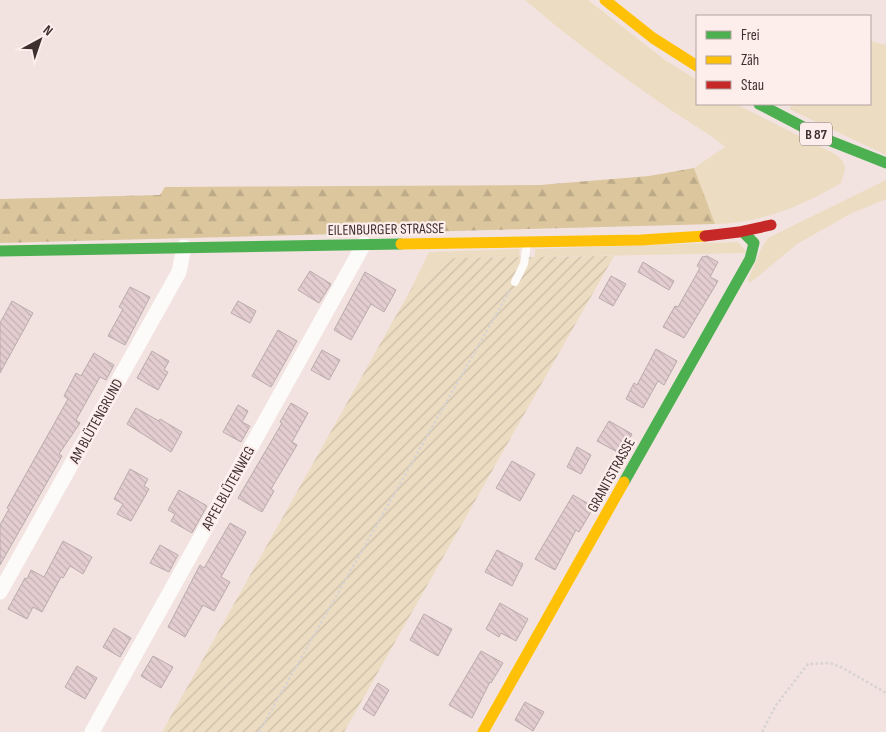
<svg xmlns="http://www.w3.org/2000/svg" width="886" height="732" viewBox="0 0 886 732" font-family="'Sofia Sans Condensed',sans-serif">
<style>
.grass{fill:#ecdcc2}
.forest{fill:url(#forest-firs)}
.garden{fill:url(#garden-furrows)}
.building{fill:url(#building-back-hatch);stroke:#b9abac}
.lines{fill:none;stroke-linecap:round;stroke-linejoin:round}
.path{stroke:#d8d3d2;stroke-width:2.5;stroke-dasharray:2.5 2.5;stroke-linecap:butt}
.lane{stroke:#fdfbfa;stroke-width:8}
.street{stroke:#fdfbfa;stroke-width:15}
.fast{stroke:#4caf50;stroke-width:11}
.slow{stroke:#ffc107;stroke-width:11}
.jam{stroke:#c62828;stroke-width:11}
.labels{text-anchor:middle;stroke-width:4.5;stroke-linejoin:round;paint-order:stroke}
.shield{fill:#fdeeeb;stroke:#776967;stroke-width:1}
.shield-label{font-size:14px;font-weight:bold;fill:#3e302e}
.street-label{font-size:15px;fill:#3e302e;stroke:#fdeeeb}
</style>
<defs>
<pattern id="forest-firs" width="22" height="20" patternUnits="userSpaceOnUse" patternTransform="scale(1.25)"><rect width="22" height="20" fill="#dbc69d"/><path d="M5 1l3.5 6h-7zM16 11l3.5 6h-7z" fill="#bdaa88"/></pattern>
<pattern id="garden-furrows" width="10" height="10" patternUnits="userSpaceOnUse" patternTransform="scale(1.25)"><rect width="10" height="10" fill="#ecdcc2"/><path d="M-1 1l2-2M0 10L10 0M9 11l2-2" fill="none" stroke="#cbbda7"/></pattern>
<pattern id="building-back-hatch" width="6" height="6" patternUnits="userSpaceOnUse" patternTransform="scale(1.25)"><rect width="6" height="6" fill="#e3cdd0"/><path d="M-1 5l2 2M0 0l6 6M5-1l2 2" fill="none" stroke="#c4b0b3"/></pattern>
</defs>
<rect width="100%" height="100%" fill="#f2e3e0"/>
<g class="grass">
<path d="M525 0H588L665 60 697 80V104H736L835 154C848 164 846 168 841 183 804 205 760 224 715 224L694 168 725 147C706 131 685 120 665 106 617 73 569 38 525 0Z"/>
<path d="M870 41 886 45V155L789 109 793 104H870Z"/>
<path d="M886 180V199L852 213 797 244 750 283 748 280 761 249 768 238Z"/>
<path d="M738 242 747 253 535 257V249Z"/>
<path d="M519 249 520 257 454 258 411 289 429 252Z"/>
</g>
<path class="forest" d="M694 168 715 224 0 243V199L160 195 165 187 540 185 649 176Z"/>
<path class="garden" d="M614 256 344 732H162L411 289 454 258Z"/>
<g class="building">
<path d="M707 256 718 262 710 277 718 281 684 338 663 327 675 306 678 307 700 268 697 266 702 257Z"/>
<path d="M643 262 674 281 669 290 638 272Z"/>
<path d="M310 271 331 284 319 303 298 290Z"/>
<path d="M365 272 396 290 384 312 371 304 351 340 334 330Z"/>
<path d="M611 276 626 284 613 306 599 298Z"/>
<path d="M130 287 150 297 125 345 108 336 123 309 119 307Z"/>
<path d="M12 301 33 313 0 373V323Z"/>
<path d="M238 301 256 311 250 323 231 313Z"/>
<path d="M278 330 297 341 271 387 252 376Z"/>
<path d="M656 349 677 361 664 385 658 381 643 408 626 399 634 383 637 385Z"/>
<path d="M322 350 340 360 329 380 311 370Z"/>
<path d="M152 351 169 361 164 370 168 372 158 390 137 378Z"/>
<path d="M94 353 114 365 106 380 100 377 76 420 80 423 59 454 62 456 0 565V525L9 509 7 508 68 399 64 396 76 373 81 376Z"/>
<path d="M291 403 308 413 292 442 297 445 271 489 274 491 262 512 238 498 282 423 280 422Z"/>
<path d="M238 405 248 411 242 422 250 426 241 442 223 432Z"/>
<path d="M136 408 159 421 160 419 182 432 171 452 127 424Z"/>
<path d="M609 421 632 434 621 454 597 441Z"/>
<path d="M577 447 591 455 581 474 567 467Z"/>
<path d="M512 461 535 474 520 501 496 488Z"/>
<path d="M130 469 148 479 144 486 149 489 131 521 117 514 123 504 114 499Z"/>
<path d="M179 490 207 506 192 533 171 521 175 514 168 510Z"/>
<path d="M573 495 594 507 579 532 576 530 555 570 535 559Z"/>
<path d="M230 523 246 532 221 577 230 582 214 611 203 605 185 637 168 627 200 565 204 568Z"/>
<path d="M63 541 92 557 83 574 70 566 63 578 61 577 42 612 33 607 27 619 8 609 25 578 27 579 31 570 44 577Z"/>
<path d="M160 545 178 555 169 572 150 563Z"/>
<path d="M497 550 523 564 512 586 485 572Z"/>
<path d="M500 603 528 619 516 641 501 633 499 637 486 629Z"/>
<path d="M424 614 452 629 438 656 410 640Z"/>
<path d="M114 628 131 638 120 657 103 647Z"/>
<path d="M481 651 503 663 491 683 490 682 472 718 449 705Z"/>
<path d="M153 656 173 667 161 688 141 676Z"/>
<path d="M77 666 97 678 85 699 65 687Z"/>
<path d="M378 683 389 690 374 716 363 709Z"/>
<path d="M525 702 544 712 533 731 515 720Z"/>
</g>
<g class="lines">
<g class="path">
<path d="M259 732 510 290"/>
<path d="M762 732 776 705 808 664 830 663 843 668 886 693"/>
</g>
<path class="lane" d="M515 282 524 264 527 244"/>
<g class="street">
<path d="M0 592 179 272 184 247"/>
<path d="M92 732 364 244"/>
</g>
<g class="fast">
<path d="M759 104 828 140 886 163"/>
<path d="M0 251 401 244"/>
<path d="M624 482 750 259 754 243 744 233"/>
</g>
<g class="slow">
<path d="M605 0 653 38 697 66"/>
<path d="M401 244 641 240 705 236"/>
<path d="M483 732 624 482"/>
</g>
<path class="jam" d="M705 236 739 232 771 225"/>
</g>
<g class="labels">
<rect class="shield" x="800" y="122.5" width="32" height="23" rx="4"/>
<g class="shield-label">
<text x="816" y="139">B 87</text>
</g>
<g class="street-label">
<text transform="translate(386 229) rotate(-1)" y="5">EILENBURGER STRASSE</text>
<text transform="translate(96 421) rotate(-61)" y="5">AM BLÜTENGRUND</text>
<text transform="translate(611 475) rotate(-61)" y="5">GRANITSTRASSE</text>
<text transform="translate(228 488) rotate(-61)" y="5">APFELBLÜTENWEG</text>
</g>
</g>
<rect x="696" y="15" width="175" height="90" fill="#fdeeeb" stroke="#b1a29f"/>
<rect x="706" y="31" width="25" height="8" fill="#4caf50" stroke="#b1a29f"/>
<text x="741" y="40" font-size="15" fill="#3e302e">Frei</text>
<rect x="706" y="56" width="25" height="8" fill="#ffc107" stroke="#b1a29f"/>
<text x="741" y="65" font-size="15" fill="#3e302e">Zäh</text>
<rect x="706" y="81" width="25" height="8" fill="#c62828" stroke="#b1a29f"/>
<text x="741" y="90" font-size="15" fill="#3e302e">Stau</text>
<g transform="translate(40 40) rotate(40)" stroke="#fdeeeb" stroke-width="4" paint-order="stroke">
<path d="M0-4L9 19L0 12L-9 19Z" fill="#3e302e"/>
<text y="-8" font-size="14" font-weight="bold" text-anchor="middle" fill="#3e302e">N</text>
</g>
</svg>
